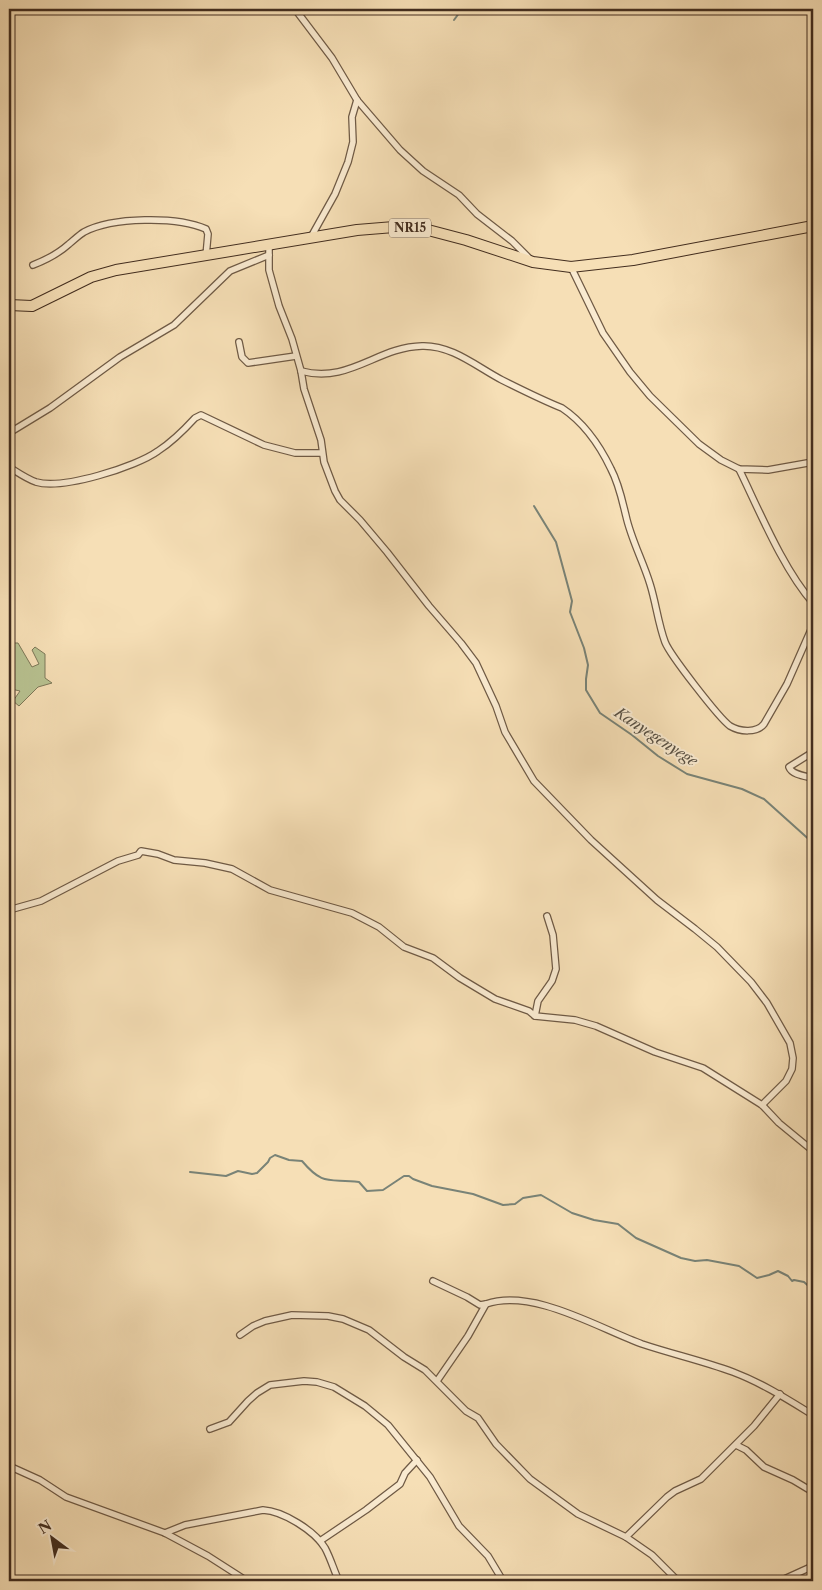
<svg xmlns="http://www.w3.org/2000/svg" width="822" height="1590" viewBox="0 0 822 1590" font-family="'Libre Caslon Text',serif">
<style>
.green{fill:#b8c291;stroke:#7d7858}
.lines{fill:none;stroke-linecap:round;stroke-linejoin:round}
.stream{stroke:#798377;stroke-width:2}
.street-casing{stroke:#6f5a45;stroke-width:8}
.highway-casing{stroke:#422d1f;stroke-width:12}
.street{stroke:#f9ead0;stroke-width:5.5}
.highway{stroke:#f6dfb6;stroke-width:10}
.labels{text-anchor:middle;stroke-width:4;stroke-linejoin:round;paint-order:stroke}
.shield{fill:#f9ead0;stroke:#796654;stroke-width:1}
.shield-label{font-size:12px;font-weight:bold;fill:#422d1f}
.water-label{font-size:15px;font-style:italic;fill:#595144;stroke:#f9ead0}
</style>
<rect width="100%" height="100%" fill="#f6dfb6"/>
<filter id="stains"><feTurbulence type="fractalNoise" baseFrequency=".004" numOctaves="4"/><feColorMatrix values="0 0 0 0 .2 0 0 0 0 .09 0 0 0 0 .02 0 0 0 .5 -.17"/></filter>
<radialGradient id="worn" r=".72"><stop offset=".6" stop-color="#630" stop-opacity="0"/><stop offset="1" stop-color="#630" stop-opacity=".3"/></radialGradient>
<path class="green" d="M14 643H18L32 667 39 664 32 650 35 647 45 654V678L52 683 38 687 19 706 13 701 20 691 11 689 9 684V651Z"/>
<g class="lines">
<g class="stream">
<path d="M454 20 462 9"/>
<path d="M534 506 556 542 572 601 570 612 584 648 588 665 586 679V690L600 713 632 735 658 756 687 774 742 789 764 799 813 843"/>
<path d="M190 1172 226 1176 238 1171 252 1174 257 1173 268 1162 270 1158 275 1155 289 1160 302 1161C324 1187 329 1178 359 1182L367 1191 383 1190 404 1176H409L413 1179 432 1186 473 1194 503 1205 515 1204 523 1198 541 1195 572 1213 594 1220 618 1224 636 1238 681 1258 695 1261 707 1260 739 1266 757 1278 769 1275 778 1271 788 1276 792 1281 794 1280 804 1282 813 1290"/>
</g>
<defs>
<g id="street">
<path d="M295 9 332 58 357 100 400 150 423 171 459 195 477 214 512 241 530 259"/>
<path d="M311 237 335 194 348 162 353 142 352 117 357 100"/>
<path d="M269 244V270L279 306 292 339 301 371 304 389 321 440 324 462 335 491 340 500 360 520 387 552 429 606 461 643 476 663 496 706 505 732 534 781 591 840 657 900 695 929 717 947 751 982 767 1003 790 1043 793 1058 792 1069 786 1081 762 1105"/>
<path d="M33 265C46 260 59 253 69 244 74 240 79 235 84 232 112 217 177 216 206 229L208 234 206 256"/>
<path d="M571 267 603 333 630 372 650 396 699 444 721 460 739 469 768 470 813 462"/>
<path d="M813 274V276"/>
<path d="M239 342 242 357 248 363 296 356"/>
<path d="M301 371C349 384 377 347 422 346 452 345 477 367 502 380 522 390 542 400 562 408 583 422 600 446 611 469 619 484 622 500 626 516 631 539 643 561 650 584 656 603 658 623 665 642 670 655 719 718 730 726 740 732 757 733 764 724L787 684 813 625"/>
<path d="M9 433 50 408 120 357 174 325 230 271 269 255"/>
<path d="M9 467C17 472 27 479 36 482 62 490 136 467 158 451 172 442 184 430 195 418L201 415 264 445 295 453H322"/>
<path d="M739 469C759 510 783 569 813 603"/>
<path d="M813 752 789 767C792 775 805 776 813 778"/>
<path d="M9 910 41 901 118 861 138 855 141 851 158 854 174 860 205 863 232 869 270 890 352 913 379 927 404 947 433 958 460 978 495 999 529 1011 535 1016 575 1020 596 1026 655 1052 703 1068 762 1105 779 1123 813 1151"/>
<path d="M535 1016 538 1001 552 981 556 969 553 935 547 916"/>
<path d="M433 1281 467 1297 480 1305 486 1304"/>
<path d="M240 1335 253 1326 265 1321 292 1315 328 1316 343 1319 369 1330 404 1357 425 1370 466 1411 478 1418 496 1444 530 1479 578 1514 626 1537 652 1555 678 1581"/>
<path d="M437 1381 468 1336 486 1304C533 1288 598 1328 642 1344 672 1354 703 1361 733 1372 762 1383 787 1399 813 1415"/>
<path d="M210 1429 229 1422 248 1401 257 1393 270 1385 304 1381 317 1382 334 1387 365 1406 388 1425 430 1477 459 1526 488 1556 503 1581"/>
<path d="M736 1445 746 1450 764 1467 793 1480 813 1492"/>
<path d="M9 1466 40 1480 66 1497 165 1533 208 1556 247 1581"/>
<path d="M165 1533 185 1525 263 1510C283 1511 315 1531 325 1548 331 1559 334 1571 339 1581"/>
<path d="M626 1537 667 1497 675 1491 701 1479 754 1426 780 1394"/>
<path d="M320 1541 366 1510 400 1484 405 1473 417 1460"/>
<path d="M780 1581 813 1566"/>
</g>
<path id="highway" d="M9 305 32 306 91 277 116 270 357 230 394 227 428 230 466 240 533 262 571 267 633 260 813 226"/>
</defs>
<use href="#street" class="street-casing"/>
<use href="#highway" class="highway-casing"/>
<use href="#street" class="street"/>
<use href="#highway" class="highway"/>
</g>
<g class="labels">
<rect class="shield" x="389" y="218.5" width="42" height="19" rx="4"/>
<g class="shield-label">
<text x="410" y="232">NR15</text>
</g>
<g class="water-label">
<text transform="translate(656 737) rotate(33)" y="5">Kanyegenyege</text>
</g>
</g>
<rect width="822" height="1590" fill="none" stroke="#f6dfb6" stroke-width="30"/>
<rect x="10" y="10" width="802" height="1570" fill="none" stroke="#422d1f" stroke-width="2.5"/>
<rect x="15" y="15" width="792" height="1560" fill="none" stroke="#422d1f"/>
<g transform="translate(52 1538) rotate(328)" stroke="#f9ead0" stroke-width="4" paint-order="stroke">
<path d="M0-4L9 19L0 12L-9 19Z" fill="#422d1f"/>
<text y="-8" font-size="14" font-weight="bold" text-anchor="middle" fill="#422d1f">N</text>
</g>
<rect width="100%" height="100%" filter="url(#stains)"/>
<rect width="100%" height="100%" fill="url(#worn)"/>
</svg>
